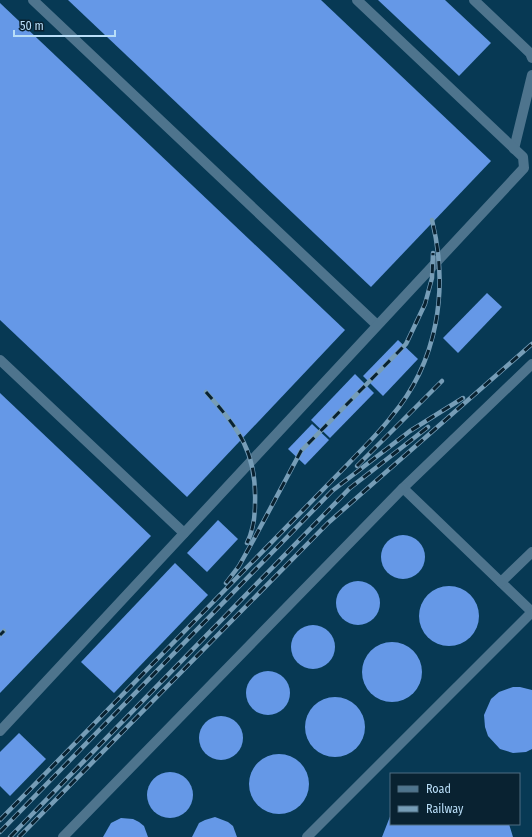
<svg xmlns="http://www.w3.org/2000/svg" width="532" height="837" viewBox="0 0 532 837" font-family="'Fira Sans Condensed',sans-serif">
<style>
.built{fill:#073954;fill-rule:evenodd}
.building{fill:#6598e7}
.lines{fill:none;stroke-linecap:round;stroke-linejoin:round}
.minor{stroke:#4e748d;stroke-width:10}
.rail-casing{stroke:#769db7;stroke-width:4.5}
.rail{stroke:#092231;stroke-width:3;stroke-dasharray:9;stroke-linecap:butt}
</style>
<rect width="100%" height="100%" fill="#002c45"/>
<path class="built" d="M0 0H532V837H0ZM391 774H519V824H391Z"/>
<g class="building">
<path d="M68 0H321L491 161 371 287Z"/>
<path d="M378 0H445L491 43 459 76Z"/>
<path d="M0 3 345 330 187 497 0 320Z"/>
<path d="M487 293 502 307 458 353 443 338Z"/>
<path d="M398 340 418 359 383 396 363 376Z"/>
<path d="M355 374 374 393 330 438 311 420Z"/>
<path d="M0 393 151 536 0 693Z"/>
<path d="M312 424 329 440 305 465 288 449Z"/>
<path d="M218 520 238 539 207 572 187 553Z"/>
<circle cx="403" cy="557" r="22"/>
<path d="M175 563 208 595 114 693 81 662Z"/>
<circle cx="358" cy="603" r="22"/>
<circle cx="449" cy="616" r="30"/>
<circle cx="313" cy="647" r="22"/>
<circle cx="392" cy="672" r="30"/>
<circle cx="268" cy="693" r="22"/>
<path d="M513 687H520L532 690V749L526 752 513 753 500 749 488 736 485 727 484 715 491 699 499 692Z"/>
<circle cx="335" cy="727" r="30"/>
<circle cx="221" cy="738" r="22"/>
<path d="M19 733 46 759 10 796 0 786V752Z"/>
<circle cx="279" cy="784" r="30"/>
<circle cx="170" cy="795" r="23"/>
<path d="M391 814V824H509L513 837H382Z"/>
<path d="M215 817 228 822 233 826 237 837H192L199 823 205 820Z"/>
<path d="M121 818 133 819 139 822 144 826 148 837H103L111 823Z"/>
</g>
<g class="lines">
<g class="minor">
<path d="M33 0 377 325"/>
<path d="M474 0 530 53 532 58"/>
<path d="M514 149 532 75"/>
<path d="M0 360 184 533"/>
<path d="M532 364 403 488 532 612"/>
<path d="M501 582 532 552"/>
<path d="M0 731 524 168 523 157 357 0"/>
<path d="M63 837 403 488"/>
<path d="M307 837 532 612"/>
</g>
<defs>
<g id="rail">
<path d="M206 392C239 429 257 452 255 504 255 517 253 531 247 543"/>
<path d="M357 466 442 381"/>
<path d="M226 583 239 566 254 539 301 451 406 344 425 304 432 278 433 253"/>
<path d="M0 635 4 631"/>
<path d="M0 820 348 464C362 449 378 434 391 417 438 362 449 289 432 220"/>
<path d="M0 832 332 491 410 431 463 398"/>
<path d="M10 837 350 488 428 427"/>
<path d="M19 837 328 523 532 344"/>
</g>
</defs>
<use href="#rail" class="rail-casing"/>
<use href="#rail" class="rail"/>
</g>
<rect x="390" y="773" width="130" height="52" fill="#092231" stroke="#4f6d81"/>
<rect x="398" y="786" width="20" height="6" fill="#4e748d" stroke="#4f6d81"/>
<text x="426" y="793" font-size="12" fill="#b9def8">Road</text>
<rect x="398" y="806" width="20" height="6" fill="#769db7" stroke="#4f6d81"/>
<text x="426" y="813" font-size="12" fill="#b9def8">Railway</text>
<path d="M14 30v6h101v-6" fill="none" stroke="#b9def8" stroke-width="2"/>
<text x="20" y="30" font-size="12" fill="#b9def8" stroke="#092231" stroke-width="3" paint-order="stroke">50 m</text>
</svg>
